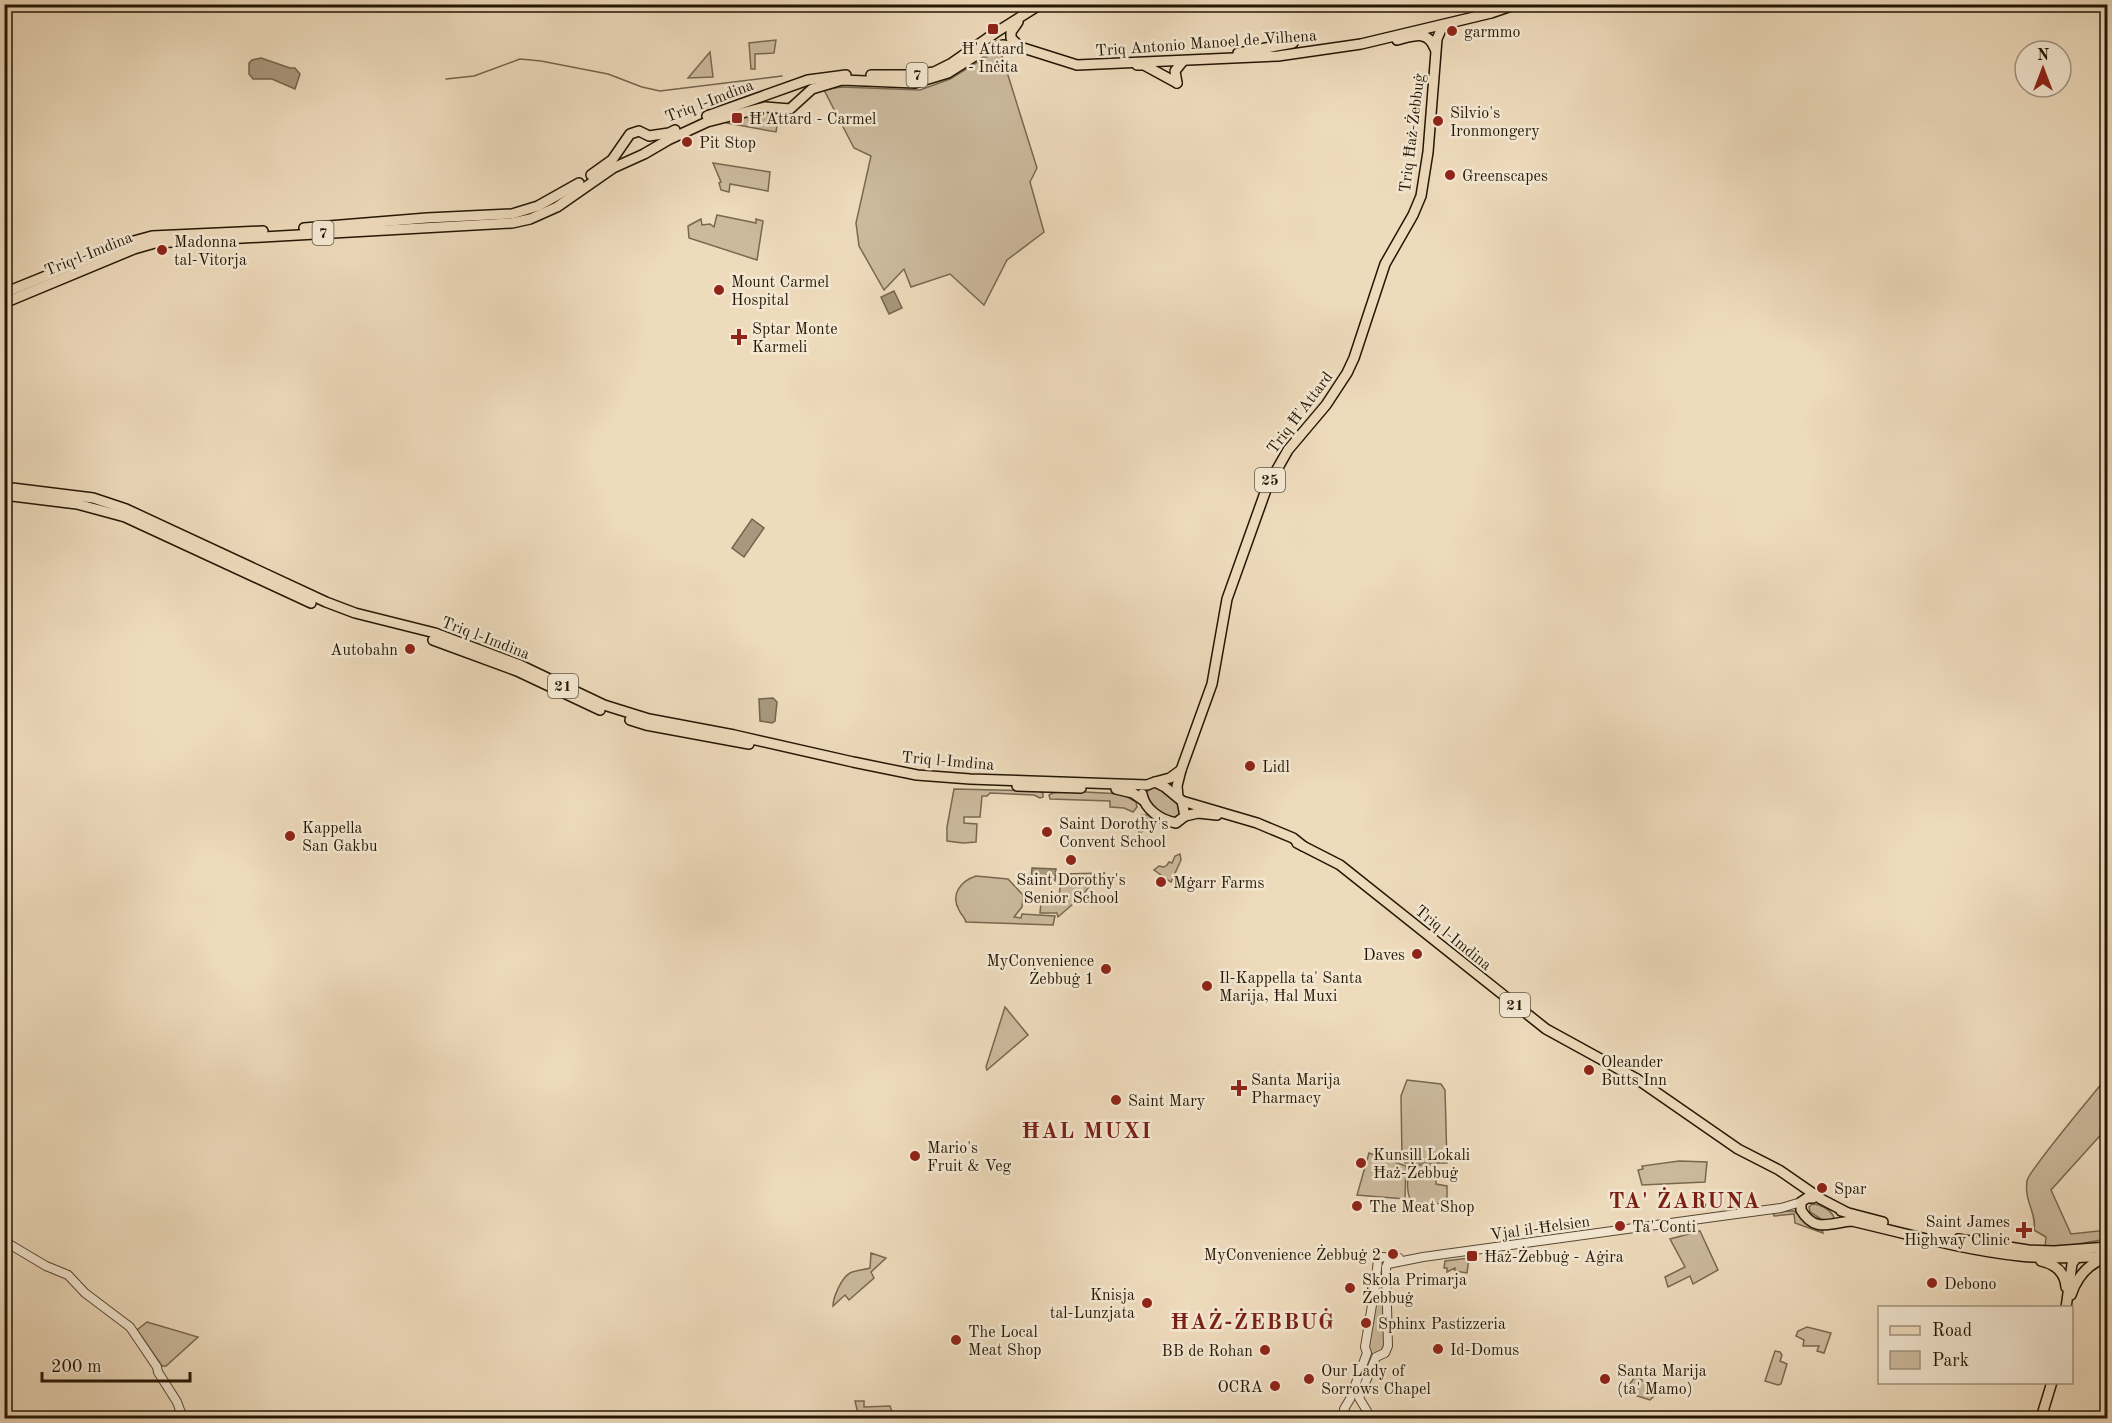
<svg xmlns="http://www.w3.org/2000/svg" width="2112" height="1423" viewBox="0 0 2112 1423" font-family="'Old Standard TT',serif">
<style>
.green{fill:#ccba9d;stroke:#786850;stroke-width:1.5}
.water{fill:#a9987d;stroke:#74644d;stroke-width:1.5}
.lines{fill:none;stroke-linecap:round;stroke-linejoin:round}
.stream{stroke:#74644d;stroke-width:1.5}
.tertiary-casing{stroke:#564732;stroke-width:10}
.primary-casing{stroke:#241604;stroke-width:12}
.trunk-casing{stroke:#241604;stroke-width:12}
.tertiary{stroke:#f4e8d3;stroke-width:8}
.primary{stroke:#eedbbc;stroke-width:9}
.trunk{stroke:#eedbbc;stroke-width:9}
.poi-dot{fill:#8f2418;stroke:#f4e8d3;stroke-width:2}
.labels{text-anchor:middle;stroke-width:5;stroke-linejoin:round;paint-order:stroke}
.shield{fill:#f4e8d3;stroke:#625542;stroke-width:1.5}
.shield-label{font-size:15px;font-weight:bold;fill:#241604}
.poi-label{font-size:16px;fill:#241604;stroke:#f4e8d3;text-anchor:start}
.street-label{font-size:16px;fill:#241604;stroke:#f4e8d3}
.district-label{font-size:22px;font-weight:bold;letter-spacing:1.5px;fill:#7a1f14;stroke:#f4e8d3}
</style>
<rect width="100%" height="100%" fill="#eedbbc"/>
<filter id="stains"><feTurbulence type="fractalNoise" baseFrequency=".00333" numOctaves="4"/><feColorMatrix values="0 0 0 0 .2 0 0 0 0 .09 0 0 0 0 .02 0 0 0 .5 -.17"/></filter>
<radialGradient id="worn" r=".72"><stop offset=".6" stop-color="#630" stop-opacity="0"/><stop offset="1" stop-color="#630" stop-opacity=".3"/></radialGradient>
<g class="green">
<path d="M776 40 774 53 755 54V69H751L749 43Z"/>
<path d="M710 52 713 77 688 78Z"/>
<path d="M1001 53 1037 168 1030 182 1044 232 1007 260 984 305 950 274 911 287 904 269 884 290 859 246 856 223 871 156 854 148 824 90 841 87 920 90 950 79 989 55Z"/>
<path d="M767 112 779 115 776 132 727 123C736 114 754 114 767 112Z"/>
<path d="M713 163 770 172 768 191 730 184 729 192 721 190 719 183 721 182Z"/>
<path d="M717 215 756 223V219L763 221 757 260 689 238 688 226 701 219 702 225 710 224 714 227Z"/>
<path d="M1154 787 1159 788 1180 805 1179 817C1163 821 1147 807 1146 792Z"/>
<path d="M954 789 1039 791 1043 793V797L1040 798 1034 795 990 793 987 796H982L980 817H964V823L977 824 976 842 963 843 947 841V827Z"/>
<path d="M1067 791 1122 794 1136 802 1137 807 1133 812 1124 808 1110 807V801L1050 799 1049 795 1053 793Z"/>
<path d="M1141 815H1148L1156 822 1137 835 1141 828 1134 825 1133 822Z"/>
<path d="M1180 854 1181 860 1171 882 1154 870 1159 866 1164 867 1167 865 1169 862 1172 863 1175 856Z"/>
<path d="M1105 873 1098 876 1081 897 1058 917 1057 913H1040L1041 902 1058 903 1062 874Z"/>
<path d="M976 876 1008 879 1023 895 1022 907 1014 917 1021 918 1022 914 1055 916 1053 925 966 922C965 917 961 915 959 910 950 894 961 881 976 876Z"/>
<path d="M1005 1007 1028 1035 987 1070 986 1067Z"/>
<path d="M2107 1077V1128L2051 1190 2071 1234 2107 1230V1233L2101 1240 2056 1248 2045 1247 2046 1237 2034 1230C2037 1213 2024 1202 2027 1181 2028 1171 2096 1091 2107 1077Z"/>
<path d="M1407 1080 1441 1084 1445 1090 1447 1163H1405L1402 1158 1401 1096Z"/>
<path d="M1369 1153 1406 1166 1405 1199 1357 1195Z"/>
<path d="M1679 1161 1707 1162 1705 1182 1642 1185 1638 1170 1643 1169 1642 1166Z"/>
<path d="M1409 1165H1436V1184L1447 1186V1204L1412 1202C1405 1192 1408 1177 1409 1165Z"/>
<path d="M1812 1204C1820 1204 1830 1209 1834 1217L1832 1219 1824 1221 1810 1212 1809 1207Z"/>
<path d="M1794 1211 1811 1224 1822 1229 1823 1233 1795 1223 1794 1214 1774 1216 1773 1212Z"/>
<path d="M1700 1231 1718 1270 1693 1284 1690 1276 1668 1287 1665 1277 1685 1267 1670 1239Z"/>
<path d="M871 1253 886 1258 871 1272 874 1278 849 1300 845 1295 833 1306C833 1297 842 1277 850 1273 856 1270 864 1270 870 1268Z"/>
<path d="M1469 1258 1467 1273 1455 1271V1268L1447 1272V1268H1444L1445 1261Z"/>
<path d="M1384 1269V1348L1382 1352 1375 1356 1367 1350 1379 1270Z"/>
<path d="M147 1322 198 1337 166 1366H162L137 1330Z"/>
<path d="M1807 1327 1831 1333 1824 1353 1817 1351 1819 1346H1803L1804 1340 1796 1336 1798 1331Z"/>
<path d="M1775 1351 1780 1352 1782 1355 1780 1361 1787 1364 1781 1384 1778 1385 1765 1381Z"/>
<path d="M1636 1375 1657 1393 1650 1400 1631 1394 1633 1389 1628 1387Z"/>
<path d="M855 1401H864V1407L890 1406 894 1418H859Z"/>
</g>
<g class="water">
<path d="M261 58 290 68H295L300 74 295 89 272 79H253L249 74V63L252 60Z"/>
<path d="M894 291 902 308 889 314 881 297Z"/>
<path d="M752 519 764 528 744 557 732 548Z"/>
<path d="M773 698 777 702 775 721 772 723 760 721 759 699Z"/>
<path d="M1032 868 1056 869 1055 881 1031 880Z"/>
</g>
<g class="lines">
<path class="stream" d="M446 79 474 76 520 59 541 61 608 74 642 87 660 91 782 76"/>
<defs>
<g id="tertiary">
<path d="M4 1241 46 1266 68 1275 85 1293 130 1327 157 1367 158 1372 177 1402 183 1418"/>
<path d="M1388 1264 1423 1257 1729 1215 1781 1208 1801 1202"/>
<path d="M1354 1418 1346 1414 1344 1409 1350 1399 1367 1353 1365 1347 1375 1287 1378 1260 1382 1257 1399 1258"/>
<path d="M1363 1418 1367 1411 1359 1398 1376 1357 1385 1353 1388 1346 1386 1267 1389 1261"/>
</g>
<g id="primary">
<path d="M1397 40C1413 36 1428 29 1435 49"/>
<path d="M1155 782 1170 778 1181 770"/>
<path d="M1178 797 1177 786 1181 770 1212 684 1227 599 1267 487 1288 450 1326 405 1347 373 1354 358 1385 264 1413 215 1421 196 1428 152 1437 39 1443 25"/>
<path d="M2041 1418 2052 1382"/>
</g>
<g id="trunk">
<path d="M1018 22 1011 32V38L1020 47"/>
<path d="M1238 53 1293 43"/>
<path d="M1137 65H1144L1177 83"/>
<path d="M871 75H912L934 72 952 63 995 33 1041 4"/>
<path d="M1177 83 1175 71 1183 61"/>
<path d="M707 116 808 80 846 75"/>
<path d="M591 175 612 160 630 134 639 131 649 136 669 133 675 130"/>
<path d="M304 228 427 218 512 214 538 206 579 183"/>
<path d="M4 293 130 242 152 236 263 231"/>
<path d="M4 303 134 249 155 243 512 223 530 219 557 207 613 168 644 154 668 140 707 122 765 107 790 109 812 89 842 80 915 83 948 73 986 49 1003 45 1020 47 1077 65 1278 56 1361 44 1491 13 1517 4"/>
<path d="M4 487 93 498 126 509 326 602 355 613 435 633 464 644 520 665 604 705 649 719 734 735 853 762 917 775 970 779 1147 785 1155 782 1165 787 1182 801 1257 823 1293 838 1303 846"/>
<path d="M4 495 77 504 125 517 311 603"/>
<path d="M433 640 517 671 600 710"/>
<path d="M630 720 646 725 749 744"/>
<path d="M1017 786 1081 788"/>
<path d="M1116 789 1133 793 1143 800"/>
<path d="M1142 794C1145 810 1161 820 1176 823L1185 816 1182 801"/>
<path d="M1185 816 1198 813 1217 815"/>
<path d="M1297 843 1340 865 1546 1029 1637 1079 1738 1149 1779 1170 1821 1199 1846 1212"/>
<path d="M1813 1198H1807L1801 1202V1210C1815 1234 1832 1222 1852 1221 1908 1234 1963 1250 2020 1256 2049 1259 2078 1258 2108 1256"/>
<path d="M1841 1211 1883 1222"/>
<path d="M1958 1239 2028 1250 2054 1251 2108 1247"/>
<path d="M2041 1261C2055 1264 2065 1272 2066 1287"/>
<path d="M2071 1295C2077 1277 2088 1264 2105 1258"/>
<path d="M2066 1308 2072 1264 2078 1255"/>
</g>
</defs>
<use href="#tertiary" class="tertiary-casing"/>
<use href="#primary" class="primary-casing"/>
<use href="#trunk" class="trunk-casing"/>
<use href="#tertiary" class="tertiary"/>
<use href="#primary" class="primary"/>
<use href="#trunk" class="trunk"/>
</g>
<g class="poi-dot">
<rect x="987" y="23" width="12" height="12" rx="3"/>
<circle cx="1452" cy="31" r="6"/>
<rect x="731" y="112" width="12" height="12" rx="3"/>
<circle cx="1438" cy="121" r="6"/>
<circle cx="687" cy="142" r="6"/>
<circle cx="1450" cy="175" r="6"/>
<circle cx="162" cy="250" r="6"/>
<circle cx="719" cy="290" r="6"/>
<path d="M736 328h6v6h6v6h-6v6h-6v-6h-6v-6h6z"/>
<circle cx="410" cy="649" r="6"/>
<circle cx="1250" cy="766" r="6"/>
<circle cx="1047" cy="832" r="6"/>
<circle cx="290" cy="836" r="6"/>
<circle cx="1071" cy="860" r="6"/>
<circle cx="1161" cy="882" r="6"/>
<circle cx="1417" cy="954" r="6"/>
<circle cx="1106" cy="969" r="6"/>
<circle cx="1207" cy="986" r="6"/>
<circle cx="1589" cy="1070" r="6"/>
<path d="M1236 1079h6v6h6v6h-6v6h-6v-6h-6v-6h6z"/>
<circle cx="1116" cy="1100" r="6"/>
<circle cx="915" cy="1156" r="6"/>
<circle cx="1361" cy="1163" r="6"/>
<circle cx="1822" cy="1188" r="6"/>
<circle cx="1357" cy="1206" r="6"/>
<circle cx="1620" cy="1226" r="6"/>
<path d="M2021 1221h6v6h6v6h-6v6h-6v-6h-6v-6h6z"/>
<circle cx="1393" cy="1254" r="6"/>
<rect x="1466" y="1250" width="12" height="12" rx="3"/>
<circle cx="1932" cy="1283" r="6"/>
<circle cx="1350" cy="1288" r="6"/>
<circle cx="1147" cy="1303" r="6"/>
<circle cx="1366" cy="1323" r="6"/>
<circle cx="956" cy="1340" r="6"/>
<circle cx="1438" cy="1349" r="6"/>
<circle cx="1265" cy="1350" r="6"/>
<circle cx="1309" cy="1379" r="6"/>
<circle cx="1605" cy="1379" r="6"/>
<circle cx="1275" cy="1386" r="6"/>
</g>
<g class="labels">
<g class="shield">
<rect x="906.5" y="63" width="21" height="24" rx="4.5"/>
<rect x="312.5" y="221" width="21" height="24" rx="4.5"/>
<rect x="1255" y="468" width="30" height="24" rx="4.5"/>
<rect x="548" y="674" width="30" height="24" rx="4.5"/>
<rect x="1500" y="993" width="30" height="24" rx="4.5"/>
</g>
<g class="shield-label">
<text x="917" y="80">7</text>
<text x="323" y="238">7</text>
<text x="1270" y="485">25</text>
<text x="563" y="691">21</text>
<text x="1515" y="1010">21</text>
</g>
<g class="poi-label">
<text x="1464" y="37">garmmo</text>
<text x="993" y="54" text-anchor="middle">Ħ'Attard<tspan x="993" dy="18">- Inċita</tspan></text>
<text x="1450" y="118">Silvio's<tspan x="1450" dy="18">Ironmongery</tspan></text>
<text x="749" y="124">Ħ'Attard - Carmel</text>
<text x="699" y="148">Pit Stop</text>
<text x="1462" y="181">Greenscapes</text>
<text x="174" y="247">Madonna<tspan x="174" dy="18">tal-Vitorja</tspan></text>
<text x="731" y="287">Mount Carmel<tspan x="731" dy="18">Hospital</tspan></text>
<text x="752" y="334">Sptar Monte<tspan x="752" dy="18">Karmeli</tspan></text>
<text x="398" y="655" text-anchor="end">Autobahn</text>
<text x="1262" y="772">Lidl</text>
<text x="1059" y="829">Saint Dorothy's<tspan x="1059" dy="18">Convent School</tspan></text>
<text x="302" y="833">Kappella<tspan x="302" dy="18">San Gakbu</tspan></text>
<text x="1071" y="885" text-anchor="middle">Saint Dorothy's<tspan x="1071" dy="18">Senior School</tspan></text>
<text x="1173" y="888">Mġarr Farms</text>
<text x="1405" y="960" text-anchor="end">Daves</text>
<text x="1094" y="966" text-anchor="end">MyConvenience<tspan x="1094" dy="18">Żebbuġ 1</tspan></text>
<text x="1219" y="983">Il-Kappella ta' Santa<tspan x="1219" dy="18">Marija, Ħal Muxi</tspan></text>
<text x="1601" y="1067">Oleander<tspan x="1601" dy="18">Butts Inn</tspan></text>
<text x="1251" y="1085">Santa Marija<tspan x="1251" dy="18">Pharmacy</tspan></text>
<text x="1128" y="1106">Saint Mary</text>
<text x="927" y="1153">Mario's<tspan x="927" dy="18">Fruit &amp; Veg</tspan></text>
<text x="1373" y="1160">Kunsill Lokali<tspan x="1373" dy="18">Ħaż-Żebbuġ</tspan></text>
<text x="1834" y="1194">Spar</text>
<text x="1369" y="1212">The Meat Shop</text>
<text x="2010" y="1227" text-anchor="end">Saint James<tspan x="2010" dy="18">Highway Clinic</tspan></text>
<text x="1632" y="1232">Ta' Conti</text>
<text x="1381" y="1260" text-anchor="end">MyConvenience Żebbuġ 2</text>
<text x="1484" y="1262">Ħaż-Żebbuġ - Aġira</text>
<text x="1362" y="1285">Skola Primarja<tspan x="1362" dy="18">Żebbuġ</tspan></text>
<text x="1944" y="1289">Debono</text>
<text x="1135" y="1300" text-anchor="end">Knisja<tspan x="1135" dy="18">tal-Lunzjata</tspan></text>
<text x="1378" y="1329">Sphinx Pastizzeria</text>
<text x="968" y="1337">The Local<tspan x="968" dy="18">Meat Shop</tspan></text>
<text x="1450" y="1355">Id-Domus</text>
<text x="1253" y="1356" text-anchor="end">BB de Rohan</text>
<text x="1321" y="1376">Our Lady of<tspan x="1321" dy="18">Sorrows Chapel</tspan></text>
<text x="1617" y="1376">Santa Marija<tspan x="1617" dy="18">(ta' Mamo)</tspan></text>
<text x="1263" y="1392" text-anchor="end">OCRA</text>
</g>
<g class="street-label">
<text transform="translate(1206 42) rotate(-4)" y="6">Triq Antonio Manoel de Vilhena</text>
<text transform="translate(709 100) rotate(-21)" y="6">Triq l-Imdina</text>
<text transform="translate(1411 133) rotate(-83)" y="6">Triq Ħaż-Żebbuġ</text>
<text transform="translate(88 253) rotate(-22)" y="6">Triq l-Imdina</text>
<text transform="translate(1299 412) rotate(-53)" y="6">Triq Ħ'Attard</text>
<text transform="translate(486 637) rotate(21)" y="6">Triq l-Imdina</text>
<text transform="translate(948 760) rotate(5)" y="6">Triq l-Imdina</text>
<text transform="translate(1454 937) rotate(39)" y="6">Triq l-Imdina</text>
<text transform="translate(1540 1227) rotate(-8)" y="6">Vjal il-Ħelsien</text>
</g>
<g class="district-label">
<text x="1087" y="1138">ĦAL MUXI</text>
<text x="1685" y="1208">TA' ŻARUNA</text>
<text x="1253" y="1329">ĦAŻ-ŻEBBUĠ</text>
</g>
</g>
<rect width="2112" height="1423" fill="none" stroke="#eedbbc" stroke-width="24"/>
<rect x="6" y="6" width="2100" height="1411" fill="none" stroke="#241604" stroke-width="3"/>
<rect x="12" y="12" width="2088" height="1399" fill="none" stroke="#241604" stroke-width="1.5"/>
<rect x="1878" y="1306" width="195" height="78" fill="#f4e8d3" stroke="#a19480" stroke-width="1.5"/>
<rect x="1890" y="1326" width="30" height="9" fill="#eedbbc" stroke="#a19480" stroke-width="1.5"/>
<text x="1932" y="1336" font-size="18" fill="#241604">Road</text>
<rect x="1890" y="1351" width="30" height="18" fill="#ccba9d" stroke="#a19480" stroke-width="1.5"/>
<text x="1932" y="1366" font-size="18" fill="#241604">Park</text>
<g transform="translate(2043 69)"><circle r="28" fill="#f4e8d3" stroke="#a19480" stroke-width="1.5"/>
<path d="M0-4.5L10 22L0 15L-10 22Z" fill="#8f2418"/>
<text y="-9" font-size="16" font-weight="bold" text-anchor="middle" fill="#241604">N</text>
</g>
<path d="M42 1372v9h148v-9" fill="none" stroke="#241604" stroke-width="3"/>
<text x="51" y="1372" font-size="18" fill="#241604" stroke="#f4e8d3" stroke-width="4.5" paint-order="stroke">200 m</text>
<rect width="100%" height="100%" filter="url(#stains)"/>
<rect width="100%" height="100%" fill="url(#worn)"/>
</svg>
